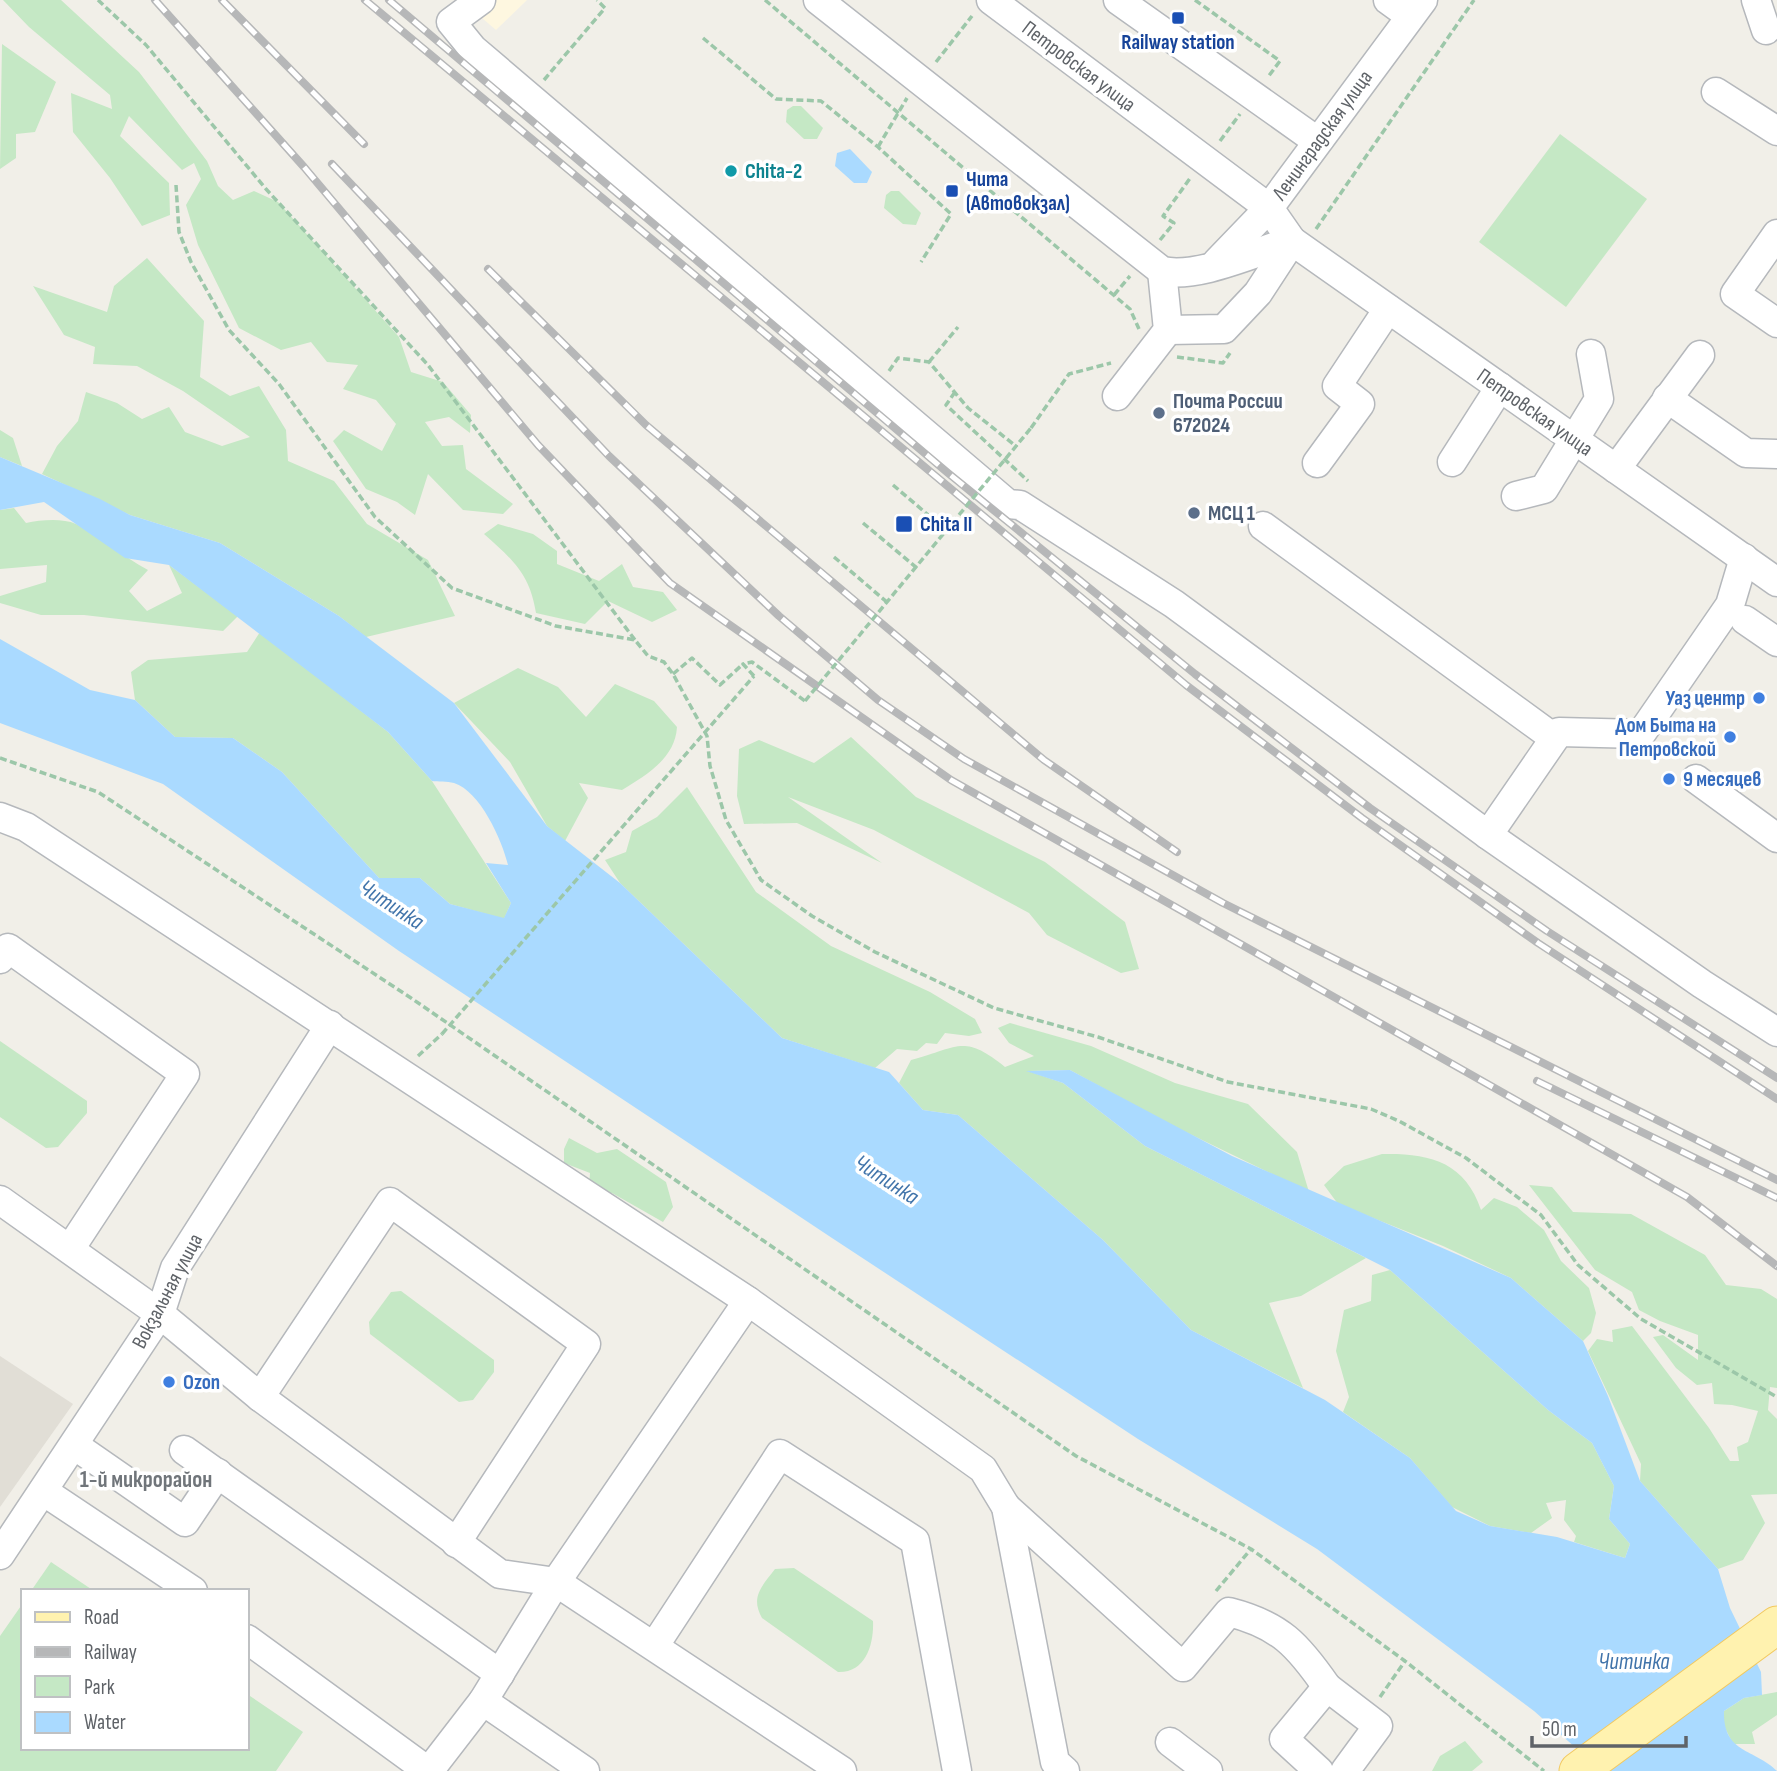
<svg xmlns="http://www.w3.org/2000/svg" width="1777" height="1771" viewBox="0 0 1777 1771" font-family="'Sofia Sans Condensed',sans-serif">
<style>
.commercial{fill:#fef7e0}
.education{fill:#e1ded6}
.green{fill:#c5e8c5}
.water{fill:#aadaff}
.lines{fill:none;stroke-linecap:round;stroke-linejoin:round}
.minor-casing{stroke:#b5b8bc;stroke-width:31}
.major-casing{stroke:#f2c960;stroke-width:39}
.path{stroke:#9cc7a9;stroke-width:3.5;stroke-dasharray:7 3.5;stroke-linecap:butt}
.minor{stroke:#fff;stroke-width:28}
.major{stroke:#fff2af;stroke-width:37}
.rail-casing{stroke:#b6b7b8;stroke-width:8}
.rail{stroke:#fff;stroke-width:5;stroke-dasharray:16;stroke-linecap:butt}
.path-bridge{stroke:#9cc7a9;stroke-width:3.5;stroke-dasharray:7 3.5;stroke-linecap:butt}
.transit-dot{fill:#1a4fb4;stroke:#fff;stroke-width:2.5}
.culture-dot{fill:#0f9aa8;stroke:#fff;stroke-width:2.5}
.service-dot{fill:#5c6f8a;stroke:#fff;stroke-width:2.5}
.shop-dot{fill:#3f7fe0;stroke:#fff;stroke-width:2.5}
.labels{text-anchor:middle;stroke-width:7;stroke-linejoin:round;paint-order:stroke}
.transit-label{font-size:21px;font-weight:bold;fill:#164399;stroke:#fff;text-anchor:start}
.street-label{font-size:21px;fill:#5f6368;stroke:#fff}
.culture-label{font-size:21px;font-weight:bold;fill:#0d838f;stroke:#fff;text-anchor:start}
.service-label{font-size:21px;font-weight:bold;fill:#4e5e75;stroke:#fff;text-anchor:start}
.shop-label{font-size:21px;font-weight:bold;fill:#366cbe;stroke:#fff;text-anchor:end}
.water-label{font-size:23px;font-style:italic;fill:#4174aa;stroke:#fff}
.neighbourhood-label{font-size:23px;font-weight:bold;fill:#70757a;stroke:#fff}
</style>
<rect width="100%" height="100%" fill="#f1efe8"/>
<path class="commercial" d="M461 0H527L496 30Z"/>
<path class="education" d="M0 1356 73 1404 0 1507Z"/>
<g class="green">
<path d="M3 0H61L139 72 207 161 218 186 233 200 254 191 278 202 399 337 411 372 443 382 471 415 470 433 449 417 425 422 442 446 463 445 466 469 513 504 503 514 463 510 428 474 415 515 397 502 366 489 333 441 344 430 382 451 396 424 376 400 343 389 358 365 327 362 311 342 281 350 239 328 198 245 186 205 201 179 194 163 182 170 129 116 120 136 169 183 170 215 142 226 110 178 73 132 71 93 112 109 110 95 29 27Z"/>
<path d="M2 44 56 82 35 132 16 134V158L0 169Z"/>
<path d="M793 106H801L823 128 817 139H804L786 122 787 110Z"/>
<path d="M1560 134 1647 199 1566 307 1479 242Z"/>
<path d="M891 191H899L921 213 916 225 903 224 884 208 886 195Z"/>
<path d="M147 258 204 321 200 377 230 396 259 386 286 430 288 461 334 481 367 524 428 560 455 616 366 637 339 616 220 543 130 515 42 474 57 446 78 421 86 392 117 403 142 419 169 407 185 432 222 446 250 437 183 391 137 366 93 364 95 347 64 335 33 286 107 312 114 286Z"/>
<path d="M0 430 13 438 22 466 0 457Z"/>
<path d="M14 508 26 523C41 520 62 518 76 524 101 536 123 557 148 570L129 591 147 611 182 593 169 565 238 616 223 631 84 615H41L0 603V596L46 582 47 565 0 569V510Z"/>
<path d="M498 524 533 534 557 551V564L599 581 622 564 633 587 663 592 677 610 652 622 608 601 585 624 536 613C530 574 513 560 484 534Z"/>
<path d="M260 632 388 732 432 781 511 903 504 919 450 904 420 878H379L282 772 233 738 175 737 135 700 131 672 148 660 247 652Z"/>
<path d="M518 668 558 687 586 717 615 684 654 701 677 727C675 759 646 775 622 790L579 783 588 798 565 841 547 826 510 762 454 703Z"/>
<path d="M851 737 916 797 1045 862 1125 922 1139 969 1121 973 1047 935 1029 913 874 830 788 797 882 863 797 823 744 824 737 796 739 749 759 740 814 763Z"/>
<path d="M687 787 756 892 831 946 930 992 975 1019 982 1033 969 1036 945 1033 937 1044 926 1043 917 1051 897 1049 875 1068 782 1038 620 883 605 860 626 852 632 831 657 817Z"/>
<path d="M1010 1023 1091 1046 1175 1083 1248 1104 1297 1152 1309 1192 1163 1121 1070 1070 1028 1071 1063 1083 1145 1146 1366 1258 1301 1296 1269 1303 1303 1388 1191 1330 1103 1240 958 1115 923 1110 899 1083 911 1060C958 1048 963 1033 1005 1067L1034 1056 1009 1043 998 1028Z"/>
<path d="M0 1041 87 1101V1113L58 1147 46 1148 0 1117Z"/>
<path d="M569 1138 597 1153 617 1149 666 1182 673 1207 663 1222 612 1193 602 1196 589 1186 590 1173 564 1163V1149Z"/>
<path d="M1382 1154C1428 1153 1465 1161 1481 1210L1494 1198 1517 1207 1544 1230 1561 1261 1589 1288 1596 1313 1591 1333 1583 1341 1511 1278 1443 1246 1338 1204 1324 1185 1344 1166Z"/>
<path d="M1529 1185 1552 1187 1573 1212 1631 1214 1705 1255 1726 1285 1761 1289 1777 1299V1388L1770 1387 1768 1410 1777 1419V1494L1751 1495 1765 1523 1743 1560 1718 1569 1640 1481 1641 1464 1588 1351 1597 1339 1613 1342 1612 1330 1632 1326 1709 1428 1730 1461H1739L1737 1447 1748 1442 1758 1411 1732 1405 1714 1404 1712 1383 1697 1385 1676 1368 1653 1337 1663 1335 1698 1360V1335L1660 1321 1639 1310 1632 1292 1595 1270Z"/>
<path d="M1390 1270 1548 1410 1592 1443 1614 1486 1609 1519 1630 1544 1625 1558 1574 1542 1576 1536 1564 1520 1566 1500 1546 1503 1552 1518 1531 1533 1490 1526 1452 1507 1410 1458 1343 1412 1349 1397 1336 1351 1344 1310 1371 1301 1372 1275Z"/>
<path d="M401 1291 494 1360V1372L473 1400 459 1402 370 1334 369 1322 391 1292Z"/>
<path d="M51 1562 94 1591H31Z"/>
<path d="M794 1568 873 1621C874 1644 866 1673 838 1672L762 1618C750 1597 762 1586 775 1569Z"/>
<path d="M23 1603V1748H247V1694L303 1732 276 1771H0V1636Z"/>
<path d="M1777 1692V1715L1752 1732 1755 1744H1733L1724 1726V1711L1744 1698Z"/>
<path d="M1465 1741 1483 1762 1472 1771H1432L1440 1756Z"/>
</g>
<g class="water">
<path d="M850 149 872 172 867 183H854L835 166 837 153Z"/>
<path d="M0 457 100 499 130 515 220 543 339 616 454 703 547 826 620 883 782 1038 889 1072 923 1110 958 1115 1103 1240 1191 1330 1325 1400 1410 1458 1456 1511 1490 1526 1557 1537 1625 1558 1630 1544 1609 1519 1614 1486 1592 1443 1548 1410 1390 1270 1145 1146 1063 1083 1026 1071 1070 1070 1232 1156 1511 1278 1583 1341 1608 1396 1640 1481 1718 1569 1730 1608 1761 1672 1762 1695 1744 1698 1724 1711C1723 1754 1754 1748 1777 1771H1602L1534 1711 1317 1549 1138 1439 832 1238 399 951 163 784 0 723V639L90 690 135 700 175 737 233 738 282 772 379 878H420L450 904 504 918 511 903 486 863 508 865C502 840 480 791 454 783 447 781 438 782 432 781L388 732 169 565 125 558 44 502 0 510Z"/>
</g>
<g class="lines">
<defs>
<g id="minor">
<path d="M481 0 451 22 473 49 1008 504 1020 505 1174 604 1488 835 1559 732 1641 734 1730 605 1744 558"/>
<path d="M818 0 1162 271C1198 279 1255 252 1292 241"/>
<path d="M991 0 1269 208 1292 241 1777 582"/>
<path d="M1118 0 1317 141"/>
<path d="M1388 0 1410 16"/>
<path d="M1756 0 1766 30"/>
<path d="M1716 92 1777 131"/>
<path d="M1777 234 1735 294 1777 323"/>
<path d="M1217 262 1269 208 1423 0"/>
<path d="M1168 330 1224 329 1258 293 1292 241"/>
<path d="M1117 396 1168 330 1162 271"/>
<path d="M1667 398 1746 453 1777 454"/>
<path d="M1452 462 1500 387"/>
<path d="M1317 463 1360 404 1337 386 1388 309"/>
<path d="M1616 469 1700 355"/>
<path d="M1516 496 1544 489 1599 399 1591 354"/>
<path d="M1263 526 1554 738"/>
<path d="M1745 620 1777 642"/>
<path d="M1696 779 1777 838"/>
<path d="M0 817 26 827 748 1301 983 1469 1006 1507 1055 1762 1065 1771"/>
<path d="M1488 835 1702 984 1777 1032"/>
<path d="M0 959 8 948 185 1074 70 1249"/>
<path d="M0 1200 160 1314 260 1397 500 1574 556 1582 842 1771"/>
<path d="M260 1397 390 1202 586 1344 456 1543"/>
<path d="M74 1445 185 1522 218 1473"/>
<path d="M184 1450 500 1674"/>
<path d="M43 1491 193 1591"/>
<path d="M1006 1507 1183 1667 1229 1612C1280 1625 1298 1645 1327 1687"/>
<path d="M0 1555 160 1314 175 1268 330 1025"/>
<path d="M247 1639 428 1771"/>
<path d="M655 1645 780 1454 915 1541 957 1771"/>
<path d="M1170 1742 1208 1771"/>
<path d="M429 1771 483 1701"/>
<path d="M585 1771 483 1701 556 1582 748 1301"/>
<path d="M1319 1771 1284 1739 1327 1687 1378 1726 1345 1771"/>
</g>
<path id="major" d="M1578 1771 1777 1625"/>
</defs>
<use href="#minor" class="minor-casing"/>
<use href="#major" class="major-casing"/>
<g class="path">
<path d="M98 0 146 45 266 189 428 365 635 640"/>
<path d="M765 0 1130 309 1139 329"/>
<path d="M1195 0 1280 61 1268 77"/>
<path d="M703 38 776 99 821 101 878 147 951 214 921 262"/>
<path d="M936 62 972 16"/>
<path d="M544 80 605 8 597 0"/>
<path d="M1220 141 1240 114"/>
<path d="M878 147 907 98"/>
<path d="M176 185 179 232 191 262 229 330 279 384 375 517 452 588 556 626 635 640 648 656 664 662 673 674 707 736 710 766 726 820 761 880 812 916 875 952 994 1008 1098 1037 1228 1082 1371 1109 1399 1121 1466 1158 1541 1215 1578 1265 1641 1319 1777 1397"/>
<path d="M1316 229 1474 0"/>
<path d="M1160 240 1174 223 1163 216 1191 177"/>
<path d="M1114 295 1130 276"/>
<path d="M1177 357 1223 363 1230 353"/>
<path d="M929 362 958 327"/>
<path d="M889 371 898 358 929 362 968 408 1017 447"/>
<path d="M955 392 946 405 1028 481"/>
<path d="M1031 428 1069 374 1111 363"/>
<path d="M893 485 947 531"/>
<path d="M863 523 917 568"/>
<path d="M834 557 888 603"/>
<path d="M673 674 692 658 720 685 743 664"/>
<path d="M754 676 743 664 752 662 805 701"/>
<path d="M0 758 98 792 411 998 1076 1456 1251 1549 1405 1661 1544 1771"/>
<path d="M418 1056 442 1034"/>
<path d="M1216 1591 1251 1549"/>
<path d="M1380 1697 1405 1661"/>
</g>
<use href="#minor" class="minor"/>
<use href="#major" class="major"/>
<defs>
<g id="rail">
<path d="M155 0 304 167 538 445 670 583 951 780 1687 1197 1777 1266"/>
<path d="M222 0 364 144"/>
<path d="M365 0 1186 685 1362 818 1538 943 1777 1099"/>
<path d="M389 0 948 473 1195 674 1370 808 1547 931 1777 1078"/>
<path d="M332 164 609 456 779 616 878 700 964 759 1223 903 1777 1180"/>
<path d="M488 269 646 425 1044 760 1177 852"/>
<path d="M1537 1081 1777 1198"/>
</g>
</defs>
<use href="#rail" class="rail-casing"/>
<use href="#rail" class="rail"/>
<g class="path-bridge">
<path d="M805 701 1031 428"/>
<path d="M442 1034 754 676"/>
</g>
</g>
<g class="transit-dot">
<rect x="1171" y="11" width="14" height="14" rx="3.5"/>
<rect x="945" y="184" width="14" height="14" rx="3.5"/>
<rect x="895" y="515" width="18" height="18" rx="3.5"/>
</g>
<circle class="culture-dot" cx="731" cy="171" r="7"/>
<g class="service-dot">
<circle cx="1159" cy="413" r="7"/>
<circle cx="1194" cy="513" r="7"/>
</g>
<g class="shop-dot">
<circle cx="1759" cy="698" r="7"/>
<circle cx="1730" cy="737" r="7"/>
<circle cx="1669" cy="779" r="7"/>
<circle cx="169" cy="1382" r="7"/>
</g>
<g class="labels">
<g class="transit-label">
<text x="1178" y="49" text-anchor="middle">Railway station</text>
<text x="966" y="186">Чита<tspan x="966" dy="24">(Автовокзал)</tspan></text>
<text x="920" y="531">Chita II</text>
</g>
<g class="street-label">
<text transform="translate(1079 66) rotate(37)" y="7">Петровская улица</text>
<text transform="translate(1322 135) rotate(-54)" y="7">Ленинградская улица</text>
<text transform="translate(1535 412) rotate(35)" y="7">Петровская улица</text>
<text transform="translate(167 1291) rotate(-62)" y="7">Вокзальная улица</text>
</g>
<g class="culture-label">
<text x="745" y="178">Chita-2</text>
</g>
<g class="service-label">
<text x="1173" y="408">Почта России<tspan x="1173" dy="24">672024</tspan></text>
<text x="1208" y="520">МСЦ 1</text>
</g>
<g class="shop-label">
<text x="1745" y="705">Уаз центр</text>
<text x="1716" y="732">Дом Быта на<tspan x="1716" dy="24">Петровской</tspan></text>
<text x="1683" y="786" text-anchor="start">9 месяцев</text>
<text x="183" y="1389" text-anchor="start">Ozon</text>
</g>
<g class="water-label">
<text transform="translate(392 904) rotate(33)" y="8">Читинка</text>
<text transform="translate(887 1179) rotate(33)" y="8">Читинка</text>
<text x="1634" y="1669">Читинка</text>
</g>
<g class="neighbourhood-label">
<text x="146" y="1487">1-й микрорайон</text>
</g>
</g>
<rect x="21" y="1589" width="228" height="161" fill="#ffffff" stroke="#bfc1c3" stroke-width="2"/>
<rect x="35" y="1612" width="35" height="10" fill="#fff2af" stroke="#bfc1c3" stroke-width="2"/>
<text x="84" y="1624" font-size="21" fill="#5f6368">Road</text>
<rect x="35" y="1647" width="35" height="10" fill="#b6b7b8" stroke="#bfc1c3" stroke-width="2"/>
<text x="84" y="1659" font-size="21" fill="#5f6368">Railway</text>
<rect x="35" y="1676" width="35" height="21" fill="#c5e8c5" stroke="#bfc1c3" stroke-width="2"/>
<text x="84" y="1694" font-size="21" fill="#5f6368">Park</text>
<rect x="35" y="1712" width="35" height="21" fill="#aadaff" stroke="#bfc1c3" stroke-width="2"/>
<text x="84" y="1729" font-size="21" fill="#5f6368">Water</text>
<path d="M1532 1736v10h154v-10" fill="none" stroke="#5f6368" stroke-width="3.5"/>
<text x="1542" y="1736" font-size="21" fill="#5f6368" stroke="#ffffff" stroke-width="5" paint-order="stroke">50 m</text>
</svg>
